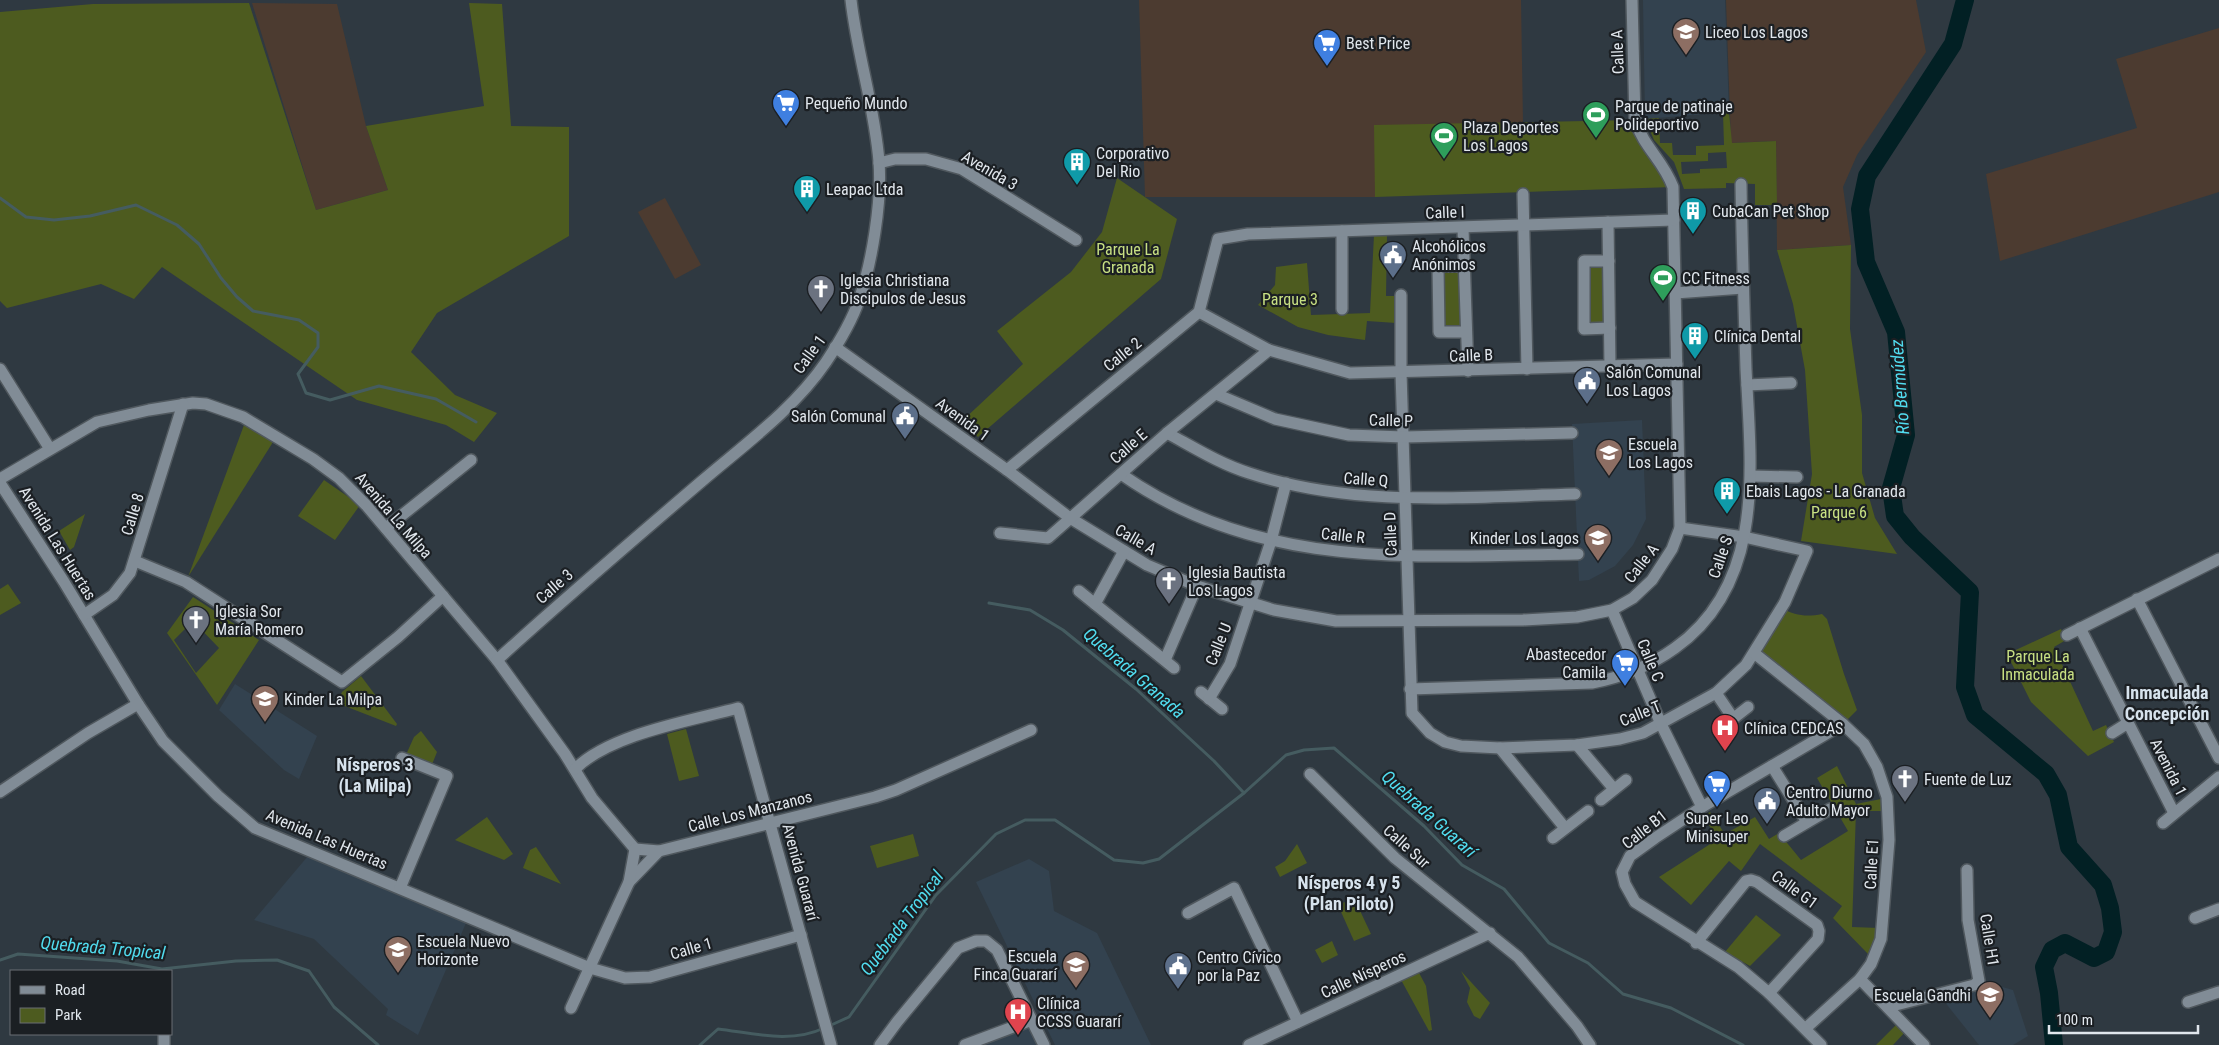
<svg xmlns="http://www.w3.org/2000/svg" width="2219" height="1045" viewBox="0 0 2219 1045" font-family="'Roboto Condensed',sans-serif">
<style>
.industrial{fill:#4c3b30}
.built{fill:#33424f}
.green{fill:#4d5b1f;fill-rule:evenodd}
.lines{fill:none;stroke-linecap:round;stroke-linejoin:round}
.stream{stroke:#455c60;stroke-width:3}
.river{stroke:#022024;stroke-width:18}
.minor-casing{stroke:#50585e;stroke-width:14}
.minor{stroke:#818c96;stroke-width:11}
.labels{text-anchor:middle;stroke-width:4.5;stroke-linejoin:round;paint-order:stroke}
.poi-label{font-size:16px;fill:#e1e7ed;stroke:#1b1f23;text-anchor:start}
.street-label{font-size:16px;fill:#e1e7ed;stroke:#1b1f23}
.park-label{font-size:16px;fill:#c8e083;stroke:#1b1f23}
.water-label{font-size:18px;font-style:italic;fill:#51dcef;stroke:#1b1f23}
.neighbourhood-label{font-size:18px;font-weight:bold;fill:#d7e3ed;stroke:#1b1f23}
</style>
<rect width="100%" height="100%" fill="#2f3941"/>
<g class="industrial">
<path d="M1139 0H1521L1523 123 1375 126V197H1145Z"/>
<path d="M1726 0H1916L1926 52 1857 155 1843 187 1851 245 1777 250 1776 141 1731 143Z"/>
<path d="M252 3 337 4 366 126 388 190 316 210Z"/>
<path d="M2219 28V192L2000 261 1986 174 2137 128 2116 59Z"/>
<path d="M665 198 701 265 675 279 638 212Z"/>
</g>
<g class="built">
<path d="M1643 0H1725L1729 112 1645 119Z"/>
<path d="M1642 420 1646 519 1633 545 1615 566 1589 580 1579 581 1572 424Z"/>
<path d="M235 684 317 736 299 779 284 770 219 710Z"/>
<path d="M308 856 466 923 418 1035 386 1015 388 1009 314 939 254 920Z"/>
<path d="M1029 859 1049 871 1054 911 1097 933 1151 1045H1055L976 882Z"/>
<path d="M1992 984 2013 990 2028 1036 2013 1045H1979L1944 1001Z"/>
<path d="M1028 1027 1037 1045H980Z"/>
</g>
<g class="green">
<path d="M249 3 316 210 388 190 366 126 484 106 469 3 502 4 511 126 569 127V236L437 313 411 352 455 395 497 413 474 442 446 425 357 400 162 267 134 299 101 284 7 308 0 301V12L93 4Z"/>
<path d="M1729 112 1732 143 1776 141 1777 205H1755V184L1726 183V188L1684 189 1674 162 1654 140 1645 119 1659 118 1660 143H1672L1673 155H1696V146L1724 145 1723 113ZM1726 152 1727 168 1700 169V173L1682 174 1681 162 1708 161V153Z"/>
<path d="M1635 120 1673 187 1375 197 1374 125Z"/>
<path d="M1117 178 1177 219 1161 279 978 437 961 422 1023 364 997 331 1071 272 1102 232Z"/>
<path d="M1374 235 1387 236 1386 296H1396V323L1367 321 1365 340 1328 335 1298 327 1258 305 1275 285 1276 267 1307 263 1311 315 1370 313Z"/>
<path d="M1851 245 1850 329 1862 415V473L1875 518 1897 554 1801 541 1812 474 1805 370 1793 304 1777 250Z"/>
<path d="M1586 266H1604L1605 324H1587Z"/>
<path d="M1463 268 1466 332 1441 331V269Z"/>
<path d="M244 425 273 442 188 577Z"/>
<path d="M324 480 360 505 335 540 298 516Z"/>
<path d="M85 514 74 547 70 550 59 531Z"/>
<path d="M8 584 21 603 0 615V589Z"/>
<path d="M193 597 259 640 217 705 167 633ZM193 621 219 648 196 673 174 640Z"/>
<path d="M1782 608C1795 616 1807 617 1822 614L1827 619 1844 674 1857 710 1843 724 1754 653Z"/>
<path d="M2061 629 2066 640 2054 647 2093 731 2106 725 2114 742 2088 756 2031 702 2007 654Z"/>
<path d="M361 676 397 724 396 726 337 703 342 692Z"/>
<path d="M686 729 699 776 679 781 667 734Z"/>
<path d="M421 731 437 752 431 767 405 757 414 737Z"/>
<path d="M1837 766 1856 804 1881 799 1882 811H1856L1852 927 1879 928 1869 955 1833 918 1842 906 1760 844 1741 871 1729 861 1691 905 1659 877 1718 839 1703 816 1710 812 1725 834 1755 817 1769 839 1779 833 1801 860 1848 831 1817 778Z"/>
<path d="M487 817 513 854 504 860 455 840Z"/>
<path d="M913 834 919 856 877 868 870 846Z"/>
<path d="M1297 844 1307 863 1280 877 1275 867 1285 861Z"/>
<path d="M536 847 561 884 523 868 530 850Z"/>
<path d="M1354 898 1371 934 1354 941 1338 905Z"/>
<path d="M1756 915 1781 935 1750 966 1725 952Z"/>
<path d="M1332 941 1338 955 1322 963 1315 950Z"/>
<path d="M1417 969 1426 986 1432 1030 1429 1031 1400 978Z"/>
<path d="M1461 971 1490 1003 1480 1019 1474 1016 1467 1002 1470 988Z"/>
<path d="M1898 1023 1906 1031 1893 1045H1876Z"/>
</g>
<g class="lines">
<g class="stream">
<path d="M0 198 26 217 54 220 90 216 136 205 177 225 199 244 221 278 237 297 253 311 299 320 318 333V347L298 374 306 393 330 400 379 386 436 399 476 422"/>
<path d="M989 603 1030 610 1063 630 1136 689 1214 761 1244 793"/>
<path d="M0 960 18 954 117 961 162 969 236 961 277 960 309 971 334 1007 378 1045"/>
<path d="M829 1026 849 1017 936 895 996 834 1025 820H1055L1114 860 1143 863 1159 859 1244 793 1286 755 1304 750 1334 748 1424 826 1462 865 1504 889 1549 943 1588 963 1623 994 1671 1008 1743 1045"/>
<path d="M700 1045 718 1029C752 1033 791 1044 824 1028"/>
</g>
<path class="river" d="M1965 0 1953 44 1867 176 1860 209 1866 262 1896 332 1906 435 1891 488 1895 516 1912 537 1970 592 1965 687 1975 715 2046 774 2058 795 2069 847 2103 885 2110 908 2113 932 2106 952 2094 958 2065 943 2052 950 2044 967 2049 993 2054 1045"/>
<defs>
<g id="minor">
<path d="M879 163 895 159H926L962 169 1076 240"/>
<path d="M1523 194 1527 369"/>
<path d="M1608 222 1610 366"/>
<path d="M1463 228 1468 371"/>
<path d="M1609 261H1584V329L1610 328"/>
<path d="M1464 266H1438L1439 332H1466"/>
<path d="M1675 293 1743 288"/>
<path d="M1401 295V373L1412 713 1430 733 1445 742 1461 746 1500 748 1577 745 1620 739 1643 733 1716 693 1746 665 1785 602 1807 551 1744 537 1680 528"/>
<path d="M1342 309V231"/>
<path d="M1199 312 1269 350 1350 373 1677 364"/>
<path d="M835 347 1007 470 1070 518 1147 565 1197 586 1274 610 1336 621 1523 620 1577 617 1612 610 1633 598 1652 580 1672 549 1680 528 1673 187C1663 160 1644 148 1635 120L1632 0"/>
<path d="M0 369 50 449"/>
<path d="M1747 385 1791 383"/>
<path d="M1216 394 1275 419 1349 435 1404 437 1572 433"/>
<path d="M1167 433C1193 447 1220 464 1249 473 1354 508 1466 497 1575 494"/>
<path d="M1007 470 1199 312 1218 239 1248 234 1674 220"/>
<path d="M1121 474C1261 572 1415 556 1578 554"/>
<path d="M1751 476 1797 477"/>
<path d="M0 479 97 422 149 410 193 403 206 404 243 417 313 459 339 478 366 505 497 660 565 754 592 798 635 849"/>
<path d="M0 483 64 582 138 704 163 741 218 796 255 828 590 968 625 978 650 977 801 935"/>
<path d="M386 528 471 460"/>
<path d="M1000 533 1048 538 1167 433 1269 350"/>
<path d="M135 561 186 582 342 682 398 637 443 596"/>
<path d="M1079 591 1174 668"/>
<path d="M2137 599 2219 758"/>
<path d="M1095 604 1124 551"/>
<path d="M1612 610 1661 724 1702 807"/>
<path d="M84 615 113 595 130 573 183 404"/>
<path d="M2080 628 2174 813"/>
<path d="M2067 635 2219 559"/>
<path d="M1754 653 1843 724 1864 744 1877 767 1887 797 1889 840 1881 939 1871 964 1860 979 1806 1028"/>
<path d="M497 660C564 599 633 540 702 481 744 445 794 409 826 362 838 344 852 321 859 300 872 263 882 201 879 162 875 108 857 54 851 0"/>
<path d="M1165 660 1197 586"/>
<path d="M1410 689 1592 683C1623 677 1650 666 1675 648 1766 583 1751 467 1746 369 1744 307 1742 245 1741 184"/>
<path d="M1201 692 1222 709"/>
<path d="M1716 693 1733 718"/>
<path d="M1209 699 1230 664 1271 541 1286 483"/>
<path d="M1725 725 1748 707"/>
<path d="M2112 733 2128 723"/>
<path d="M1577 745 1614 789"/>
<path d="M1500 748 1565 828"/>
<path d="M1772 766 1807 822"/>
<path d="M575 769C610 734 690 721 738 708L831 1045"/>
<path d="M1310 774 1395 858 1518 957 1577 1026 1590 1045"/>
<path d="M0 792 88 733 138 704"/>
<path d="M1601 800 1626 780"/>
<path d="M2163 823 2219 777"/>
<path d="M1784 836 1830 809"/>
<path d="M1553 838 1588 811"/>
<path d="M635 849 659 851 875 797 896 790 1031 730"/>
<path d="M629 882 659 851"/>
<path d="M400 888 447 776 402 758"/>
<path d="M1188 913 1234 888 1298 1022"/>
<path d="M2195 918 2219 909"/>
<path d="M1696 943 1746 881 1751 880 1757 882 1817 925 1819 931 1818 939 1769 993"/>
<path d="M1860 979 1924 1045"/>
<path d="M2188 1002 2219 992"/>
<path d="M1888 1007 1974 985 1979 981 1968 920 1967 870"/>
<path d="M571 1008 629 882 635 849"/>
<path d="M164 1034V1045"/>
<path d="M880 1045 897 1022 958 948 976 941H986L997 950 1044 1045"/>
<path d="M965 1045 1032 1020"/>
<path d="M1249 1045 1490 933"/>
<path d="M1821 1045 1769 993 1738 967 1635 902 1625 884 1622 872 1630 856 1655 838 1702 807 1843 724"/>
</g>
</defs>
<use href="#minor" class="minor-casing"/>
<use href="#minor" class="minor"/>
</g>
<defs>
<symbol id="school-pin" viewBox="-11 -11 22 30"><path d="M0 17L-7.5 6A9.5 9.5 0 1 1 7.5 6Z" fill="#8d6e63" stroke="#1b1f23"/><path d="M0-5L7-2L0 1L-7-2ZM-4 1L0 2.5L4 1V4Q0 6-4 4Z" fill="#fff"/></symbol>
<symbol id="supermarket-pin" viewBox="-11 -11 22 30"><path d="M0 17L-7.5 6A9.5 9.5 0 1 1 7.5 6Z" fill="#3f7fe0" stroke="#1b1f23"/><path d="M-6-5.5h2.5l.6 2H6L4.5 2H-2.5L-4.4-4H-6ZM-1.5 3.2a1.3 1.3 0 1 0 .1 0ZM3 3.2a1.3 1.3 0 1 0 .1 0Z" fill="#fff"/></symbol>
<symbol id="stadium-pin" viewBox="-11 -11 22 30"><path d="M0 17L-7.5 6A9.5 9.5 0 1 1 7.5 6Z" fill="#2e9e5b" stroke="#1b1f23"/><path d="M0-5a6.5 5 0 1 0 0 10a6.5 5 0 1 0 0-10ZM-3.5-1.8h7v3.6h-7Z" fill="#fff"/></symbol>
<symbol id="building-pin" viewBox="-11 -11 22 30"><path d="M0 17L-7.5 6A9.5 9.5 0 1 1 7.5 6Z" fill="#0f9aa8" stroke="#1b1f23"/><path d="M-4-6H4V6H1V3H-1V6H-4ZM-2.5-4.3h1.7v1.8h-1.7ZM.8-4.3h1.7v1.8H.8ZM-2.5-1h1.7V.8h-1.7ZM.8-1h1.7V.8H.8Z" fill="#fff"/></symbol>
<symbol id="civic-pin" viewBox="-11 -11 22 30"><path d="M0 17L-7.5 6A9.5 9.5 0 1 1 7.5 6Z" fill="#5c6f8a" stroke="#1b1f23"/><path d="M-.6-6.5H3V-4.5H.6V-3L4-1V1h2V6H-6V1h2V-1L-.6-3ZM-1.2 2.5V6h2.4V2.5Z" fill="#fff"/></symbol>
<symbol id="church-pin" viewBox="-11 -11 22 30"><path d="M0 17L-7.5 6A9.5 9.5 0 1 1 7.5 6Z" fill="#6b7280" stroke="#1b1f23"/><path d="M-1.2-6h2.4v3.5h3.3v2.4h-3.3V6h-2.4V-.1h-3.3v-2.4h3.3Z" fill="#fff"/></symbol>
<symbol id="hospital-pin" viewBox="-11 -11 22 30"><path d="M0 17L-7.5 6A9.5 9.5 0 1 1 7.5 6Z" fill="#e0444e" stroke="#1b1f23"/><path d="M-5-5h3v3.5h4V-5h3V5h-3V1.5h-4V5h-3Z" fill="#fff"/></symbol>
</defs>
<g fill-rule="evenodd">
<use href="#school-pin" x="1670" y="16" width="32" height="43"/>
<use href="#supermarket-pin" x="1311" y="27" width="32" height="43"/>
<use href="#supermarket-pin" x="770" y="87" width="32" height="43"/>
<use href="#stadium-pin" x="1580" y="99" width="32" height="43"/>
<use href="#stadium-pin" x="1428" y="120" width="32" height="43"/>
<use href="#building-pin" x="1061" y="146" width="32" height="43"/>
<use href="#building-pin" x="791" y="173" width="32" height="43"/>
<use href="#building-pin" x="1677" y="195" width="32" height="43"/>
<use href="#civic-pin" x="1377" y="239" width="32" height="43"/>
<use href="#stadium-pin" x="1647" y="262" width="32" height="43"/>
<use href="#church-pin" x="805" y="273" width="32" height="43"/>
<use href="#building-pin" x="1679" y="320" width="32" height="43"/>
<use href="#civic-pin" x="1571" y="365" width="32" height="43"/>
<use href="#civic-pin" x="889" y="400" width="32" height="43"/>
<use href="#school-pin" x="1593" y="437" width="32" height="43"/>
<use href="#building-pin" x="1711" y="475" width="32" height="43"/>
<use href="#school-pin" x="1582" y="522" width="32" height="43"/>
<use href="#church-pin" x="1153" y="565" width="32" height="43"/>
<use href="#church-pin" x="180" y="604" width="32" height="43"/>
<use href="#supermarket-pin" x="1609" y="647" width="32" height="43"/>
<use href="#school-pin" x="249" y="683" width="32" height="43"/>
<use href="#hospital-pin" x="1709" y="712" width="32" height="43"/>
<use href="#church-pin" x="1889" y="763" width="32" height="43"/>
<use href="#supermarket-pin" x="1701" y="768" width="32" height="43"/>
<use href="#civic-pin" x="1751" y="785" width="32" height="43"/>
<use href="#school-pin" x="382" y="934" width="32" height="43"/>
<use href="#school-pin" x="1060" y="949" width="32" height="43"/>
<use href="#civic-pin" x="1162" y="950" width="32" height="43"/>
<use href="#school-pin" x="1974" y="979" width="32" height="43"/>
<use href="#hospital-pin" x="1002" y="996" width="32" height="43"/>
</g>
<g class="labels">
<g class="poi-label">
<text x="1705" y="38">Liceo Los Lagos</text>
<text x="1346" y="49">Best Price</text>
<text x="805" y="109">Pequeño Mundo</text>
<text x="1615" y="112">Parque de patinaje<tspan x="1615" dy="18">Polideportivo</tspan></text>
<text x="1463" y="133">Plaza Deportes<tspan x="1463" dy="18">Los Lagos</tspan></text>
<text x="1096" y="159">Corporativo<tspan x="1096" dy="18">Del Rio</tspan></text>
<text x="826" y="195">Leapac Ltda</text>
<text x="1712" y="217">CubaCan Pet Shop</text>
<text x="1412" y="252">Alcohólicos<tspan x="1412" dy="18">Anónimos</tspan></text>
<text x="1682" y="284">CC Fitness</text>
<text x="840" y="286">Iglesia Christiana<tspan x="840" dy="18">Discipulos de Jesus</tspan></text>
<text x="1714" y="342">Clínica Dental</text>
<text x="1606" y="378">Salón Comunal<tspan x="1606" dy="18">Los Lagos</tspan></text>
<text x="886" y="422" text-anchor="end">Salón Comunal</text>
<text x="1628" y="450">Escuela<tspan x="1628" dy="18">Los Lagos</tspan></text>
<text x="1746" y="497">Ebais Lagos - La Granada</text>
<text x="1579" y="544" text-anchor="end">Kinder Los Lagos</text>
<text x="1188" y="578">Iglesia Bautista<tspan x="1188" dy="18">Los Lagos</tspan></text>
<text x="215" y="617">Iglesia Sor<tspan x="215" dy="18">María Romero</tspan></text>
<text x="1606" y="660" text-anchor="end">Abastecedor<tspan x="1606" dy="18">Camila</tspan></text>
<text x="284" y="705">Kinder La Milpa</text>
<text x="1744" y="734">Clínica CEDCAS</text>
<text x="1924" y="785">Fuente de Luz</text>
<text x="1786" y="798">Centro Diurno<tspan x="1786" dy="18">Adulto Mayor</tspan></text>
<text x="1717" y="824" text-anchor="middle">Super Leo<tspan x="1717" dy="18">Minisuper</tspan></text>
<text x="417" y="947">Escuela Nuevo<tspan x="417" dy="18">Horizonte</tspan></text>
<text x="1057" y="962" text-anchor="end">Escuela<tspan x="1057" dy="18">Finca Guararí</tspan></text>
<text x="1197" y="963">Centro Cívico<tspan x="1197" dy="18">por la Paz</tspan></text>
<text x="1971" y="1001" text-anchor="end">Escuela Gandhi</text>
<text x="1037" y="1009">Clínica<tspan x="1037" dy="18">CCSS Guararí</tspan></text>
</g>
<g class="street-label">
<text transform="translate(1617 52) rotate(-92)" y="6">Calle A</text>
<text transform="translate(990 170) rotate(30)" y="6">Avenida 3</text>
<text transform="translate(1445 212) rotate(-2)" y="6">Calle I</text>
<text transform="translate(809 354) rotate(-54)" y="6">Calle 1</text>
<text transform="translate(1122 354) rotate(-39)" y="6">Calle 2</text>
<text transform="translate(1471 355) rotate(-2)" y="6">Calle B</text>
<text transform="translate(963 419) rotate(36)" y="6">Avenida 1</text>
<text transform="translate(1391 420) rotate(1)" y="6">Calle P</text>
<text transform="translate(1128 446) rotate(-41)" y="6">Calle E</text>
<text transform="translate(1366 479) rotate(4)" y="6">Calle Q</text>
<text transform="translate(132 514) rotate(-73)" y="6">Calle 8</text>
<text transform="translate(394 515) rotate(49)" y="6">Avenida La Milpa</text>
<text transform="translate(1390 534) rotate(-92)" y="6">Calle D</text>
<text transform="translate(1343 535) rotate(6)" y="6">Calle R</text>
<text transform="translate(1136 539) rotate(30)" y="6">Calle A</text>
<text transform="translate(58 543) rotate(58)" y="6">Avenida Las Huertas</text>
<text transform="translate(1720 557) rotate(-71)" y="6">Calle S</text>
<text transform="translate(1641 563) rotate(-52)" y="6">Calle A</text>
<text transform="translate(554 586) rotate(-41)" y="6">Calle 3</text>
<text transform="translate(1218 644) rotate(-68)" y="6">Calle U</text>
<text transform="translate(1651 660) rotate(67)" y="6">Calle C</text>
<text transform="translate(1640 713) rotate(-22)" y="6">Calle T</text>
<text transform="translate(2169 767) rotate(63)" y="6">Avenida 1</text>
<text transform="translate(750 811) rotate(-14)" y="6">Calle Los Manzanos</text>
<text transform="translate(1644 829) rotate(-38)" y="6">Calle B1</text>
<text transform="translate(327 839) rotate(23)" y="6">Avenida Las Huertas</text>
<text transform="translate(1407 846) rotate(42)" y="6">Calle Sur</text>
<text transform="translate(1871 864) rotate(-87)" y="6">Calle E1</text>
<text transform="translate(801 872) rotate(75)" y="6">Avenida Guararí</text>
<text transform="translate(1795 889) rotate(36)" y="6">Calle G1</text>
<text transform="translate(1990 940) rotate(81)" y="6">Calle H1</text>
<text transform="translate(691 948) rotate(-16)" y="6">Calle 1</text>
<text transform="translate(1363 974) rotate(-25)" y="6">Calle Nísperos</text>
</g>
<g class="park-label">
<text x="1128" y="255">Parque La<tspan x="1128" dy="18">Granada</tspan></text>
<text x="1290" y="305">Parque 3</text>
<text x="1839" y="518">Parque 6</text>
<text x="2038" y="662">Parque La<tspan x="2038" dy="18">Inmaculada</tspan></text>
</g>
<g class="water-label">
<text transform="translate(1900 387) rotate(-94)" y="6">Río Bermúdez</text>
<text transform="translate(1134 673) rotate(41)" y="6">Quebrada Granada</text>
<text transform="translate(1429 814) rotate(42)" y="6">Quebrada Guararí</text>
<text transform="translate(902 923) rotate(-53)" y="6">Quebrada Tropical</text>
<text transform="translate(103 948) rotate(5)" y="6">Quebrada Tropical</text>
</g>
<g class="neighbourhood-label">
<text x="2167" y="699">Inmaculada<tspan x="2167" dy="21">Concepción</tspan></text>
<text x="375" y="771">Nísperos 3<tspan x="375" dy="21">(La Milpa)</tspan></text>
<text x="1349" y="889">Nísperos 4 y 5<tspan x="1349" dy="21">(Plan Piloto)</tspan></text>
</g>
</g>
<rect x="10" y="970" width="162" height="65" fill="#1b1f23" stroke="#6a6f74"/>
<rect x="20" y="986" width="25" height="8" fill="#818c96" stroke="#6a6f74"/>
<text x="55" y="995" font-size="15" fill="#e1e7ed">Road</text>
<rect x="20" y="1008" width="25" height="15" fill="#4d5b1f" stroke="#6a6f74"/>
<text x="55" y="1020" font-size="15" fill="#e1e7ed">Park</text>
<path d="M2049 1025v8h149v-8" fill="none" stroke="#e1e7ed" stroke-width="2.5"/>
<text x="2056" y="1025" font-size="15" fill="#e1e7ed" stroke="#1b1f23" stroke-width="4" paint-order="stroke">100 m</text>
</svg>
